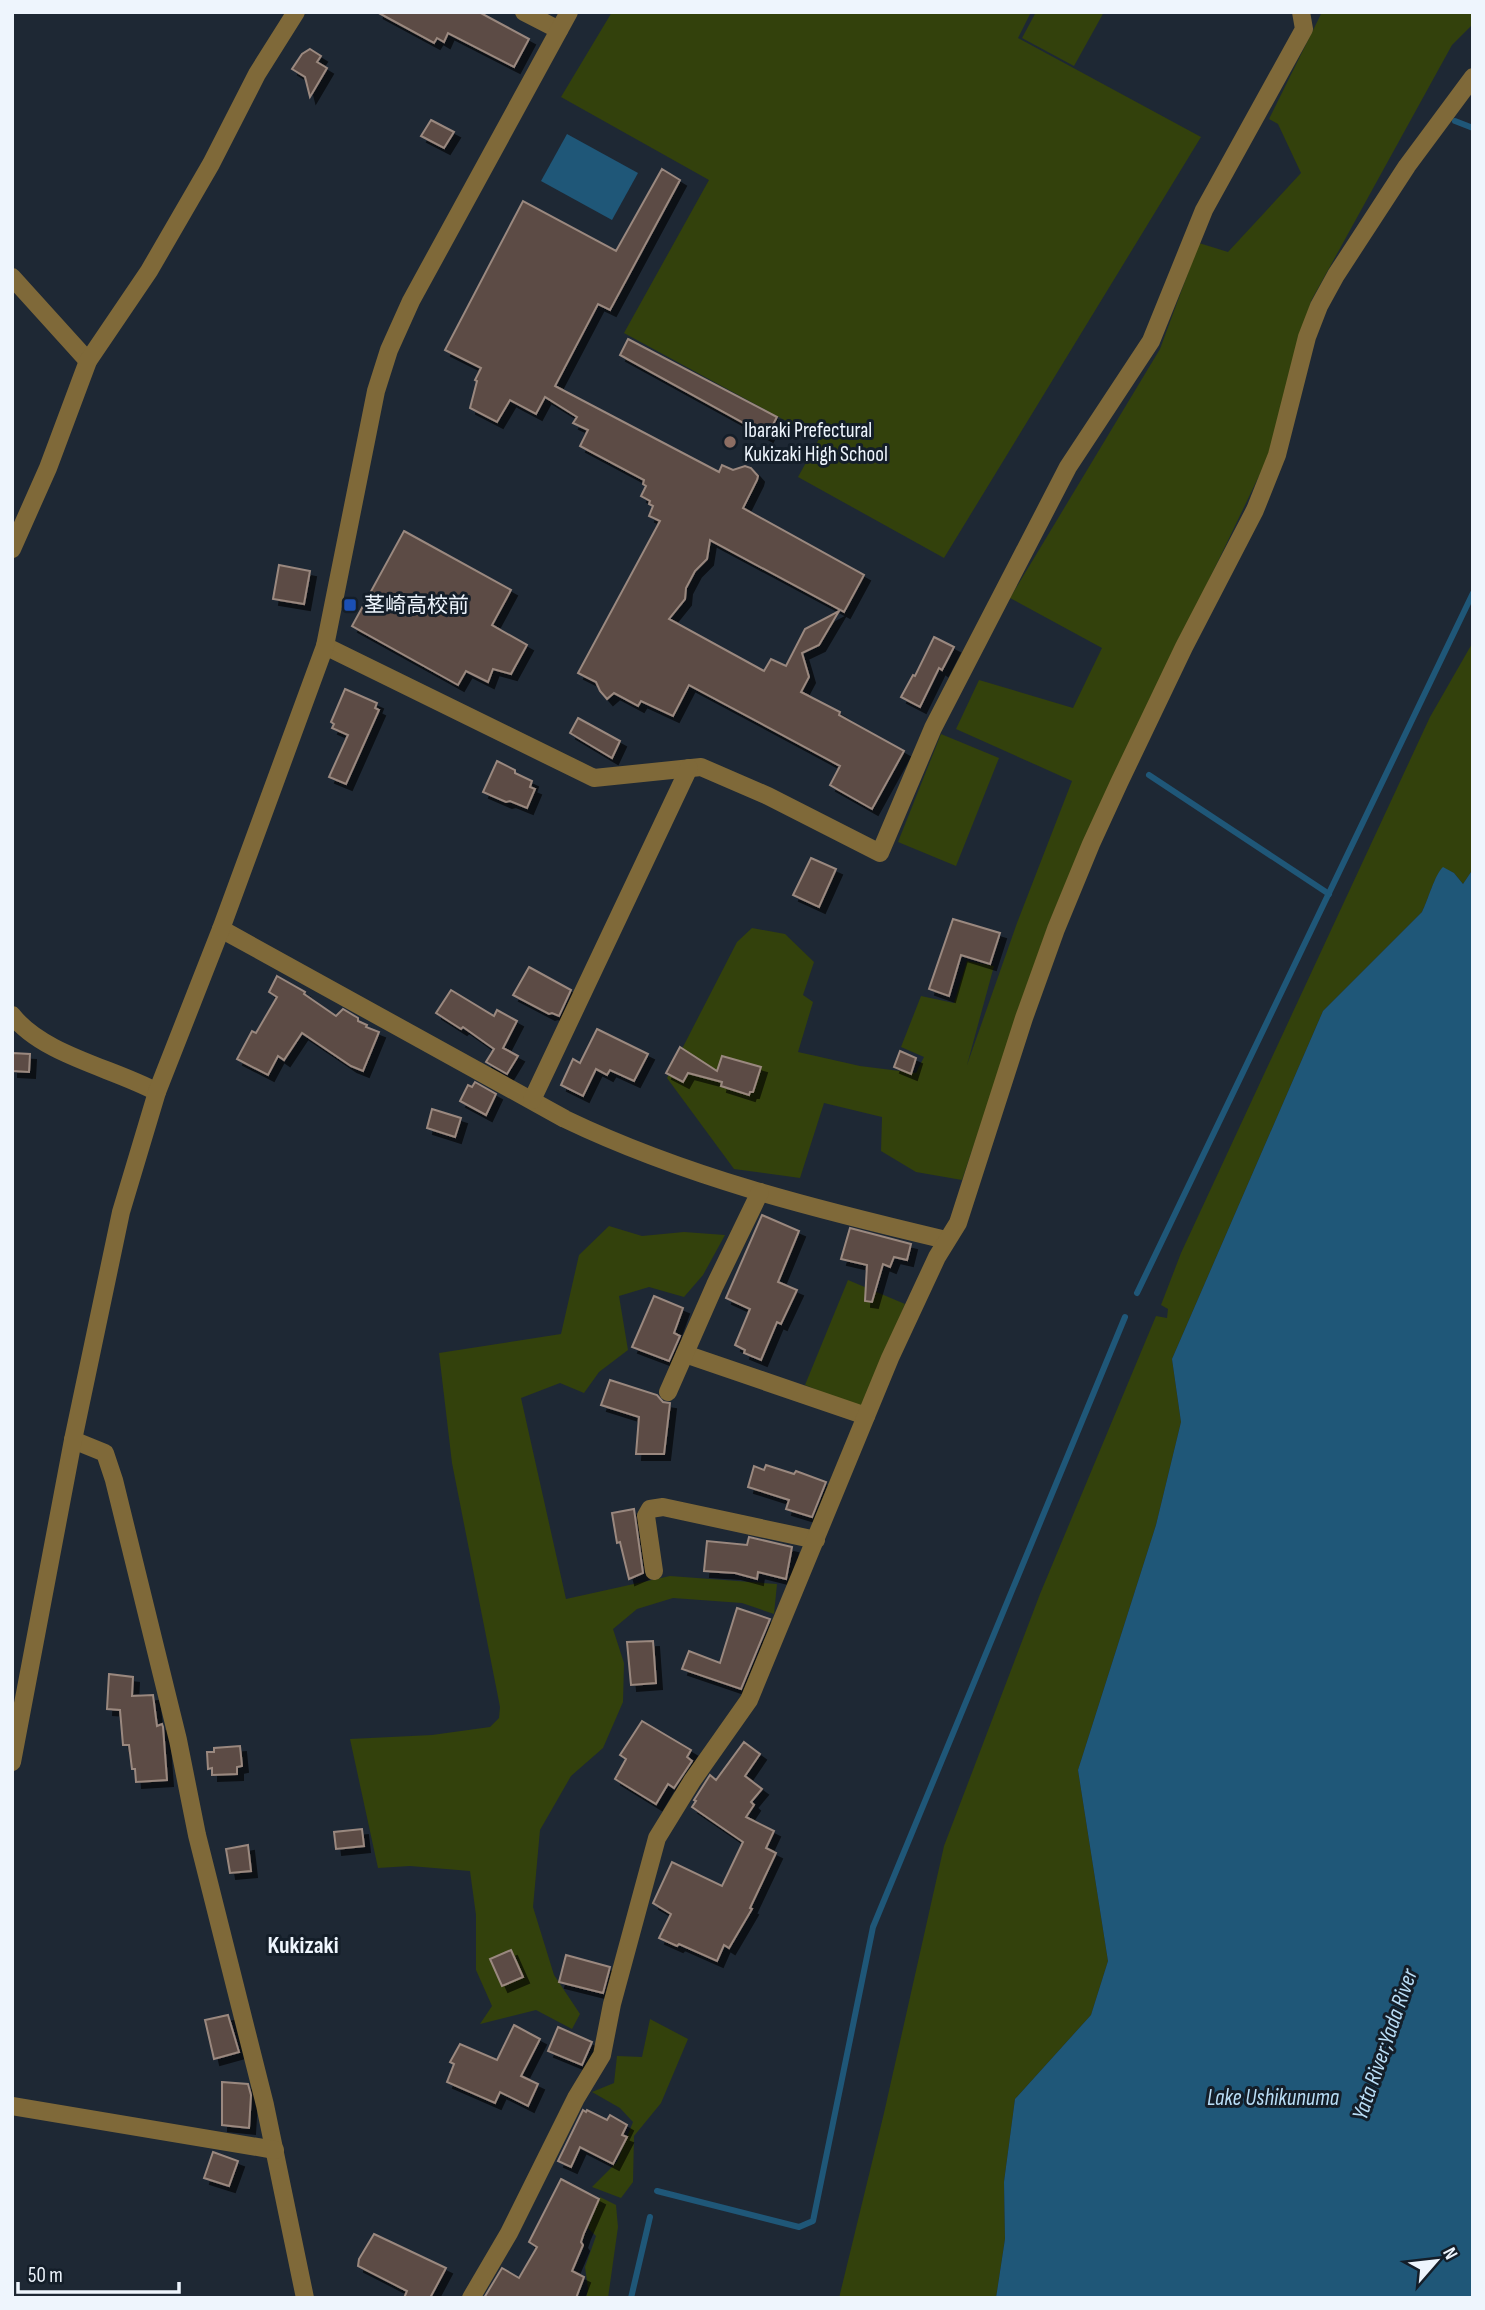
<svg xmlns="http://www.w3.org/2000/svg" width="1485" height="2310" viewBox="0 0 1485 2310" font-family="'Sofia Sans Condensed','Noto Sans JP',sans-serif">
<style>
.green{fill:#33410c}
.water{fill:#1f5778}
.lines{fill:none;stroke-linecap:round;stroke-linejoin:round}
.stream{stroke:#1f5778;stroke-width:6}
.building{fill:#5c4c44;stroke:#9a887f;stroke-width:2;filter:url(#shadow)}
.minor{stroke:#7f6939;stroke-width:18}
.tertiary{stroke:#7f6939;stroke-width:18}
.education-dot{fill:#8d6e63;stroke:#141e29;stroke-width:2.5}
.transit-dot{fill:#1a4fb4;stroke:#141e29;stroke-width:2.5}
.labels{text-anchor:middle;stroke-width:6;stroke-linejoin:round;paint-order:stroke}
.poi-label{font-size:21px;fill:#eef5fd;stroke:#141e29;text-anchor:start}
.water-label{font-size:23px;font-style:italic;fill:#badef7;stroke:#141e29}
.quarter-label{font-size:24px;font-weight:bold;fill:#eef5fd;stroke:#141e29}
</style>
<defs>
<filter id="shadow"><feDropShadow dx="6" dy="6" stdDeviation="0" flood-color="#0009"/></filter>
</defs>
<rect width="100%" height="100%" fill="#1e2834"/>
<g class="green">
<path d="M612 12H1031L1018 38 1201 137 944 558 798 477 819 439 624 333 709 180 561 97Z"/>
<path d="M1036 12H1104L1074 66 1022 38Z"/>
<path d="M1322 12H1473V24L1452 45 1311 301 1270 453 1086 836 1049 923 962 1180 916 1172 881 1151 882 1117 824 1103 800 1178 734 1169 667 1078 737 942 752 928 785 934 814 962 803 995 813 1002 798 1052 860 1066 916 1073 924 1057 901 1047 921 996 954 1003 967 961 994 966 967 1065 1017 923 1072 781 956 729 979 680 1073 708 1102 648 1010 598 1160 349 1199 243 1228 252 1301 173 1278 124 1269 119Z"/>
<path d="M1473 642V869L1463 884 1454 873 1443 868C1435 874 1428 900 1422 912L1323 1011 1172 1359 1181 1422 1156 1525 1078 1770 1108 1961 1091 2015 1015 2099 1004 2182 1005 2239 996 2298H839L884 2113 944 1846 1040 1594 1156 1316 1167 1318 1168 1309 1161 1305 1181 1253 1430 717Z"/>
<path d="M941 734 999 758 956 866 898 842Z"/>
<path d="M609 1226 642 1236 684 1232 725 1235 703 1275 684 1297 649 1287 619 1296 628 1350 599 1372 584 1393 560 1383 521 1398 566 1599 670 1576 777 1584 774 1614 742 1603 673 1598 637 1609 613 1629 624 1663 623 1702 603 1748 571 1776 540 1830 533 1907 554 1975 580 2014 572 2029 536 2010 480 2024 492 2006 476 1970V1915L470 1871 410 1866 378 1868 350 1739 432 1735 490 1727 499 1718 500 1707 452 1463 439 1353 561 1334 579 1255Z"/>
<path d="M848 1280 905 1304 862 1409 805 1385Z"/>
<path d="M650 2019 688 2039 661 2103 634 2136 633 2182 621 2198 592 2187 617 2162 633 2122 620 2108 592 2092 614 2083 617 2056 642 2057Z"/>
<path d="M600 2197 616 2205 618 2227 608 2298H586L588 2289 585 2267 596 2236 588 2228Z"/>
</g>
<g class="water">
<path d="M567 134 638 173 612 220 541 181Z"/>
<path d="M1443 867 1454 873 1463 884 1473 869V2298H996L1005 2239 1004 2182 1015 2099 1091 2015 1108 1961 1078 1770 1156 1525 1181 1422 1172 1359 1323 1011 1422 912C1428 900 1435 874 1443 867Z"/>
</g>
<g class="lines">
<g class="stream">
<path d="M1455 121 1473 128"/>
<path d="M1149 775 1329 894"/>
<path d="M1137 1293 1473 593"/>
<path d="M657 2191 799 2227 813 2221 873 1927 1125 1317"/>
<path d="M631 2298 650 2217"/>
</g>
</g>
<g class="building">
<path d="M377 12H479L529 39 514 67 448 33 444 42 437 38 434 43Z"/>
<path d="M310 49 321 56 317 62 327 68 310 97 305 77 292 69 302 54Z"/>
<path d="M431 120 454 132 444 148 421 136Z"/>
<path d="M662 169 680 180 610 310 598 304 555 386 719 472 722 465 733 470 745 466 751 468 758 476 757 480 743 508 864 575 844 612 710 540 707 559 695 571 686 588 685 599 669 619 764 671 771 659 786 666 805 629 839 611 819 645 802 653 809 677 801 692 840 712 839 715 904 751 872 809 830 785 840 766 689 685 673 716 641 701 638 706 614 693 607 699 600 691 596 682 578 673 660 521 649 516 653 506 649 504 650 501 641 496 646 486 643 484 644 480 580 446 588 430 573 423 577 417 545 397 536 414 510 400 497 422 470 408 477 381 475 380 481 368 445 350 523 201 616 251Z"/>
<path d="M628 339 777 417 767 436 620 355Z"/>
<path d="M404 531 511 590 492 625 527 645 511 674 493 669 488 682 466 671 458 685 352 626Z"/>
<path d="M279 565 310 571 304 604 273 599Z"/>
<path d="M934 637 954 647 942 670 939 668 920 707 901 697 913 675 915 676Z"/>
<path d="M345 689 377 703 375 708 379 710 346 784 329 777 348 735 332 728 334 724 331 722Z"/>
<path d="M578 718 620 741 612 758 570 733Z"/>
<path d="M497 761 515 770V773L532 781 530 787 535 789 527 808 510 801 506 802 483 792Z"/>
<path d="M811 858 836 869 819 907 793 895Z"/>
<path d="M953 919 1000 933 990 964 961 955 949 996 929 989Z"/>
<path d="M529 967 571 990 559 1016 552 1013 549 1014 513 995Z"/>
<path d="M277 976 305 992 304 994 336 1016 343 1009 358 1018V1021L367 1025 366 1027 379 1032 363 1071 351 1066 302 1033 284 1060 278 1056 268 1075 237 1059 252 1031 256 1033 277 997 269 992Z"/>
<path d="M451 990 494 1016 497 1010 517 1021 503 1048 518 1056 507 1074 486 1062 494 1049 463 1027 461 1029 436 1013Z"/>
<path d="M597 1029 648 1054 634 1081 610 1070 607 1075 596 1069 583 1096 561 1085 573 1059 580 1063Z"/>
<path d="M680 1047 717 1071 722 1056 761 1067 753 1092H750L749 1095 721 1086 722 1082 688 1073 683 1082 666 1073Z"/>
<path d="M900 1051 916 1058 911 1074 894 1067Z"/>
<path d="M12 1053 30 1054 29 1072 12 1071Z"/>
<path d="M475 1082 496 1094 486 1115 460 1101 468 1085 472 1087Z"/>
<path d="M432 1109 461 1118 455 1137 427 1128Z"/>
<path d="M762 1215 799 1231 778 1282 797 1290 781 1324 777 1322 761 1360 744 1353 745 1350 735 1345 750 1309 726 1298Z"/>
<path d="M850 1228 911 1244 907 1260 894 1257 890 1267 883 1264 872 1302 865 1301 867 1265 841 1259Z"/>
<path d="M654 1296 683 1308 674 1333 680 1336 669 1361 632 1347Z"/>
<path d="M610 1380 657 1395 663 1402 670 1403 664 1454H636L639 1417 601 1405Z"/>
<path d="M766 1465 794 1474 796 1471 826 1482 812 1517 786 1509 789 1500 748 1487 754 1466 764 1470Z"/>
<path d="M634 1509 643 1573 629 1579 620 1542 617 1543 612 1513Z"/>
<path d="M749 1537 792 1547 786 1579 758 1572 757 1579 735 1573 704 1571 707 1541 747 1545Z"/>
<path d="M737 1608 770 1619 741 1689 682 1669 689 1651 720 1663Z"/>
<path d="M653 1641 656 1683 631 1685 627 1642Z"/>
<path d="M109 1674 133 1677 132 1696 153 1695 157 1726 162 1724 163 1727 167 1780 136 1782 135 1769H132L129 1745H123L120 1710 107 1709Z"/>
<path d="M642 1721 691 1750 687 1757 692 1761 674 1788 668 1784 656 1804 615 1779 626 1759 620 1755Z"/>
<path d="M744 1742 760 1754 745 1776 762 1789 751 1802 754 1805 746 1817 774 1831 766 1848 776 1853 750 1908 752 1909 729 1948 724 1945 717 1961 679 1944 677 1946 659 1938 671 1914 653 1903 672 1862 722 1886 743 1842 692 1807 696 1801 694 1800 710 1775 716 1780Z"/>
<path d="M240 1746 242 1766 237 1767V1774L212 1775V1768L208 1769 207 1752H214V1748Z"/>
<path d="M362 1829 364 1846 336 1849 334 1832Z"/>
<path d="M248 1845 251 1871 230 1873 226 1849Z"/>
<path d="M511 1950 523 1977 502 1986 490 1959Z"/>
<path d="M566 1955 610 1967 603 1993 559 1982Z"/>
<path d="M228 2015 239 2052 214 2059 205 2020Z"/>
<path d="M514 2025 540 2039 521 2076 538 2084 528 2106 500 2092 495 2103 447 2082 454 2064 450 2062 460 2044 497 2060Z"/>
<path d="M558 2027 592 2042 582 2065 548 2051Z"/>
<path d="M222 2082 248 2084 251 2095 249 2128 222 2125Z"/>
<path d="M583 2110 586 2112 587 2110 607 2120 610 2115 627 2125 622 2135 627 2137 613 2164 580 2147 571 2167 558 2161Z"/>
<path d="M213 2152 238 2161 229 2186 204 2178Z"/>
<path d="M561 2179 599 2199 584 2233 581 2242 583 2245 572 2271 584 2277 576 2298H484L502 2268 519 2278 537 2247 529 2242Z"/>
<path d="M374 2234 446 2268 430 2298H404L407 2291 358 2266 359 2259Z"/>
</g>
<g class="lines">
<g class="minor">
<path d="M524 12 559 30"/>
<path d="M12 277 88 361"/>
<path d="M12 549 48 468 88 361 149 271 211 164 257 74 296 12"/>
<path d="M325 646 594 778 701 767 768 796 880 853 933 728 1068 467 1151 341 1204 210 1304 29 1301 12"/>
<path d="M221 929 565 1119C686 1177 815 1209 946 1240"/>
<path d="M12 1015C43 1055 113 1068 157 1092"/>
<path d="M532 1100 689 768"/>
<path d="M685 1354 866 1416"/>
<path d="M668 1392 715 1285 760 1192"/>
<path d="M73 1440 105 1453 114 1480 178 1740 197 1835 265 2105 305 2298"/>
<path d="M654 1571 646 1516 650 1509 663 1507 816 1540"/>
<path d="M12 2106 275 2150"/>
<path d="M471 2298 509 2233 576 2098 602 2055 612 2004 657 1838 692 1781 749 1700 890 1358 937 1257 958 1223 1024 1018 1056 929 1091 844 1119 783 1184 647 1255 510 1277 455 1307 337 1319 306 1336 275 1407 166 1473 77"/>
</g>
<path class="tertiary" d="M12 1762 73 1440 121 1212 157 1092 221 929 325 646 376 391 389 350 411 301 569 12"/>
</g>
<circle class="education-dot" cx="730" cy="442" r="7"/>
<rect class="transit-dot" x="343" y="598" width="14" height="14" rx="3.5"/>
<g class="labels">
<g class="poi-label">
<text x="744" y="437">Ibaraki Prefectural<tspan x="744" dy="24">Kukizaki High School</tspan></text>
<text x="364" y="612">茎崎高校前</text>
</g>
<g class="water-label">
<text transform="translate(1384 2044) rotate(-71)" y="8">Yata River;Yada River</text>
<text x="1273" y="2105">Lake Ushikunuma</text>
</g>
<g class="quarter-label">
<text x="303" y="1953">Kukizaki</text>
</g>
</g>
<rect width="1485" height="2310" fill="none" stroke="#eef5fd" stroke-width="28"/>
<g transform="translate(1436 2261) rotate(62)" stroke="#141e29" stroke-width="5" paint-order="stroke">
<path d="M0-5L12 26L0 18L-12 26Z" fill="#eef5fd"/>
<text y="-10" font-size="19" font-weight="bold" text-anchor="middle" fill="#eef5fd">N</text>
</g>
<path d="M18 2282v10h161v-10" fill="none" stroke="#eef5fd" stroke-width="3.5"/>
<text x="28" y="2282" font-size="21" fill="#eef5fd" stroke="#141e29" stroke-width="5" paint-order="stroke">50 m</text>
</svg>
